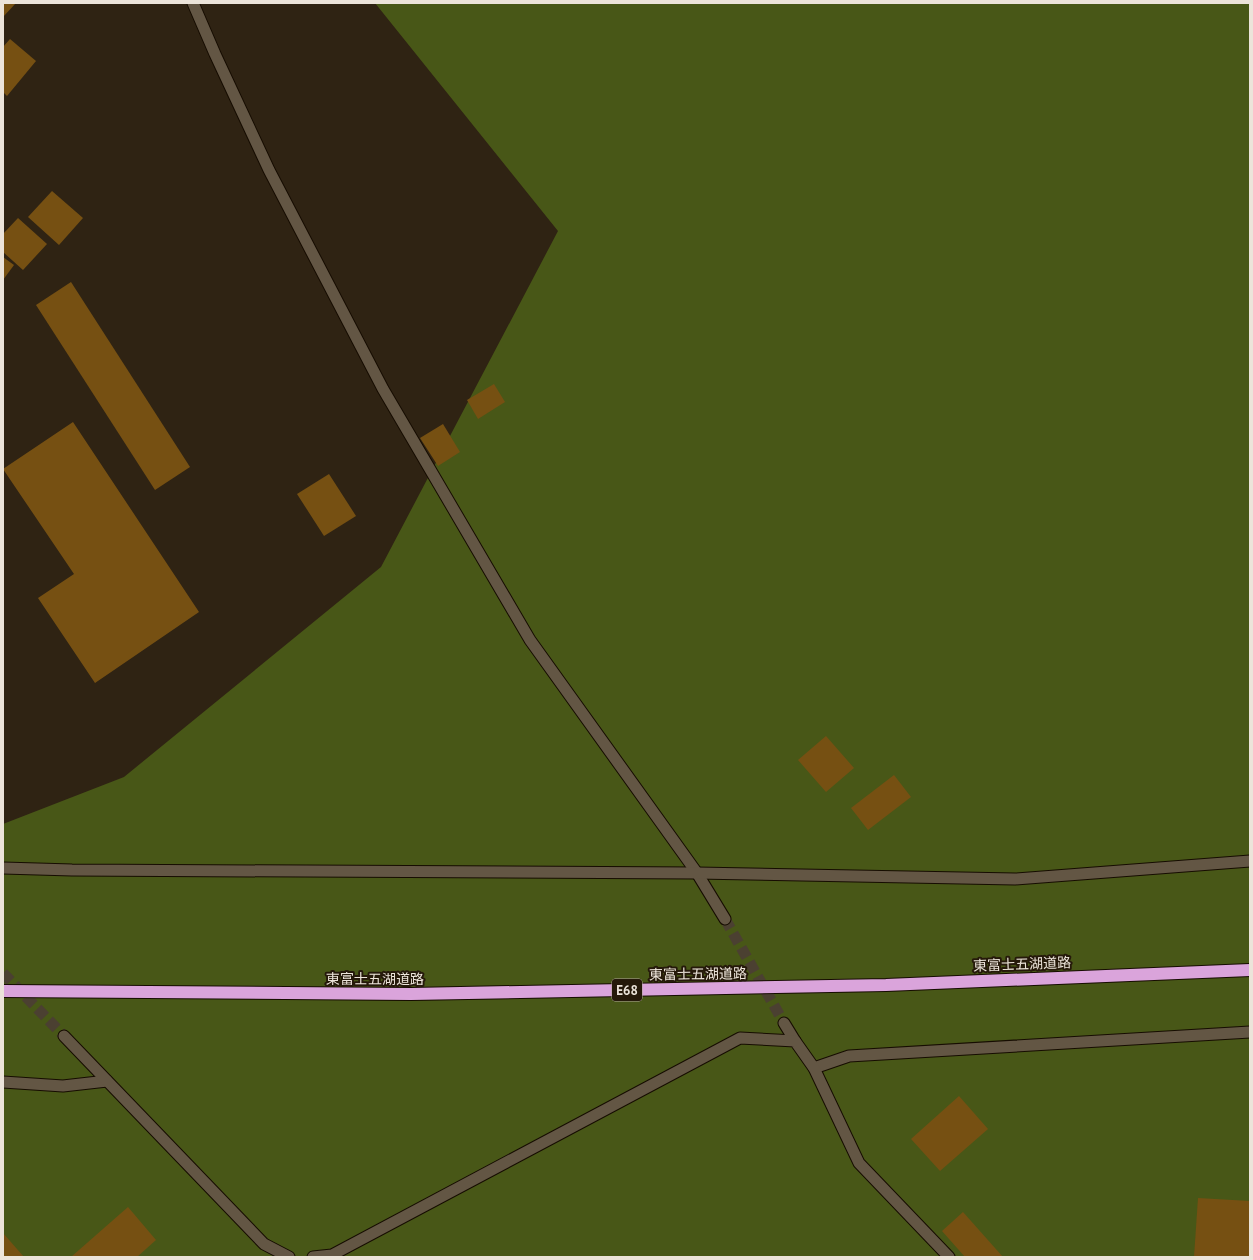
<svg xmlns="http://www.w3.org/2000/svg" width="1253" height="1260" viewBox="0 0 1253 1260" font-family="'PT Sans','Noto Sans JP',sans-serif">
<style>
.forest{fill:#485717}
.building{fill:#765012}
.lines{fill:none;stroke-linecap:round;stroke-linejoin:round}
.minor-tunnel{stroke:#4b4031;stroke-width:11;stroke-dasharray:11 5.5;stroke-linecap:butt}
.tertiary-tunnel{stroke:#4b4031;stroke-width:11;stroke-dasharray:11 5.5;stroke-linecap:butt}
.minor-casing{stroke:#160c01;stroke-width:13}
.tertiary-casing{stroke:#160c01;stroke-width:13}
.motorway-casing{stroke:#160c01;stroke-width:14}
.minor{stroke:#635644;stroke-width:11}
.tertiary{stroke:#635644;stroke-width:11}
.motorway{stroke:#daa4db;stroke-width:12}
.labels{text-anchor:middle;stroke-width:4;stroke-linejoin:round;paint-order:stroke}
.shield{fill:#25190a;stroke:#b0a79c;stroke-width:1}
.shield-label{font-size:13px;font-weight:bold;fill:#ece4da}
.street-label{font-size:14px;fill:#ece4da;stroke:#25190a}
</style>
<rect width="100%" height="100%" fill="#2f2313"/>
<path class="forest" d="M375 3H1250V1257H3V824L124 777 381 567 558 231Z"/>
<g class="building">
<path d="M3 3H16L3 17Z"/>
<path d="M10 39 36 61 7 96 3 92V47Z"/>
<path d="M52 191 83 218 59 245 28 217Z"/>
<path d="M18 218 47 244 23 270 3 252V234Z"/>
<path d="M3 257 14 265 3 280Z"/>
<path d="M71 282 190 467 155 490 36 305Z"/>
<path d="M494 384 505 402 478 419 467 400Z"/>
<path d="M73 422 199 612 95 683 38 598 74 574 3 469Z"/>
<path d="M443 424 460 452 438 466 420 438Z"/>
<path d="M329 474 356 516 324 536 297 494Z"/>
<path d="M826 736 854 768 826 792 798 760Z"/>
<path d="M894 775 911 797 868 830 851 808Z"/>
<path d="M959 1096 988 1129 940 1171 911 1139Z"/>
<path d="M1198 1198 1250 1201V1257H1194Z"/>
<path d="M128 1207 156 1240 137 1257H71Z"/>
<path d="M963 1212 1003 1257H965L942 1231Z"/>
<path d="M3 1233 24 1257H3Z"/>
</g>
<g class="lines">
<path class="minor-tunnel" d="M725 919 784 1023"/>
<path class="tertiary-tunnel" d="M3 973 64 1036"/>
<defs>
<g id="minor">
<path d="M193 3 215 54 269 170 383 389 530 640 697 873 725 919"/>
<path d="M3 868 72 870 697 873 1015 879 1250 861"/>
<path d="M784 1023 795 1041"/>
<path d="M814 1068 849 1056 1250 1032"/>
<path d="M3 1082 63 1086 107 1081"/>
</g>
<g id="tertiary">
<path d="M64 1036 264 1244 289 1257"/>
<path d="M313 1257 332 1255 740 1038 795 1041 814 1068 859 1163 949 1257"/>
</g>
<path id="motorway" d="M3 991 411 994 886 985 1250 970"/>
</defs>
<use href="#minor" class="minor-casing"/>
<use href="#tertiary" class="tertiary-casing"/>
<use href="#motorway" class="motorway-casing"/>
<use href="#minor" class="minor"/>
<use href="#tertiary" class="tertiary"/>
<use href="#motorway" class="motorway"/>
</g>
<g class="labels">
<rect class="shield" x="612" y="979" width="30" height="22" rx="3"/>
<g class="shield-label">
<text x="627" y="995">E68</text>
</g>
<g class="street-label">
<text transform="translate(1022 964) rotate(-2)" y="5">東富士五湖道路</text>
<text transform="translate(698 974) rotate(-1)" y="5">東富士五湖道路</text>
<text x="375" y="984">東富士五湖道路</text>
</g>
</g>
<rect width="1253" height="1260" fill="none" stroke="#ece4da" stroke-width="8"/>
</svg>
